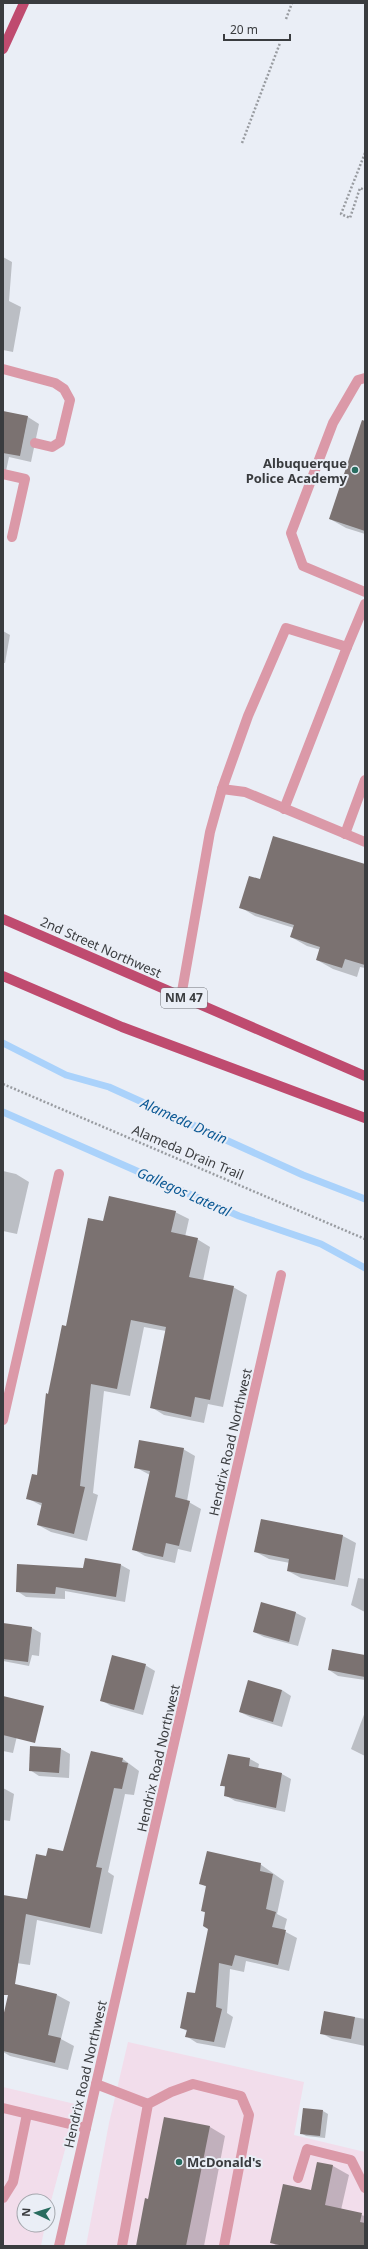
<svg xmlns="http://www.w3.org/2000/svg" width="368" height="2249" viewBox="0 0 368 2249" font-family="'Noto Sans',sans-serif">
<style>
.commercial{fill:#f2ddeb}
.shadow{fill:#0003}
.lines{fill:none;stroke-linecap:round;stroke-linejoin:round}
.stream{stroke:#aad2fb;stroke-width:7}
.building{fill:#7b7271}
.path{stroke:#999ca1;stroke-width:2.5;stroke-dasharray:2 2;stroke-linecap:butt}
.minor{stroke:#db99a8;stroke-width:10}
.major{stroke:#bf4b6f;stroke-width:10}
.poi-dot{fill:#296d60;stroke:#eaeef6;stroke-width:1.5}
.labels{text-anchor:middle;stroke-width:4;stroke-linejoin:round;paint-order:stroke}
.shield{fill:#eaeef6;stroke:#6f7176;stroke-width:1}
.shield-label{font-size:12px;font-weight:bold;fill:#3a3c3f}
.poi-label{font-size:13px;font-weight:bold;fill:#3a3c3f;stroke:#eaeef6;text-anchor:end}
.street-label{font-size:13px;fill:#3a3c3f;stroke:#eaeef6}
.water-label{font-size:14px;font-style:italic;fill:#0b5894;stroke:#eaeef6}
</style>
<rect width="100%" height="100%" fill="#eaeef6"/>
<g class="commercial">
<path d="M128 2042 304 2082 294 2135 365 2152V2246H86L109 2123Z"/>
<path d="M3 2087 75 2104 66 2146 48 2212V2201H24V2225H45L41 2246H3Z"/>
</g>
<g class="shadow">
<path d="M3 257 12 262 9 301 21 307 13 352 3 350Z"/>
<path d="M3 412 28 417 39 424 31 462 9 457 3 485Z"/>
<path d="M365 422V534L346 528 330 519Z"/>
<path d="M3 631 10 635 5 663H3Z"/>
<path d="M365 865V968L360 967 357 977 333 969 317 960 321 950 307 946 291 937 294 928 255 916 240 907 261 880Z"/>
<path d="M3 1171 16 1174 29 1182 17 1234 3 1231Z"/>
<path d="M175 1212 189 1219 185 1237 197 1239 210 1247 203 1281 233 1287 247 1295 223 1407 208 1404 204 1423 164 1415 151 1407 166 1331 144 1327 130 1396 104 1391 93 1493 98 1495 87 1541 51 1532 38 1525 42 1506 27 1498 38 1476 49 1395 67 1327 104 1223Z"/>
<path d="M183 1449 195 1456 187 1501 201 1509 191 1552 178 1549 175 1563 145 1556 133 1549 150 1475 135 1467Z"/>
<path d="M262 1520 343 1536 356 1543 348 1587 301 1578 288 1571 290 1563 269 1559 256 1552Z"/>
<path d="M121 1565 130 1570 125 1602 65 1591V1599L26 1597 17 1591 84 1569Z"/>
<path d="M358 1578 365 1579V1612L351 1605Z"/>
<path d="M262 1604 296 1613 306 1618 298 1646 264 1637 254 1632Z"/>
<path d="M3 1624 32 1628 41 1633 39 1656 32 1655 29 1666 3 1661Z"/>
<path d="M365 1656V1680L338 1676 329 1670Z"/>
<path d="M145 1665 155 1671 143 1715 111 1706 101 1700Z"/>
<path d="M282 1690 291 1696 282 1727 250 1717 240 1712Z"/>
<path d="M3 1697 24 1706 13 1753 3 1751Z"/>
<path d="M365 1712V1756L351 1749Z"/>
<path d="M61 1749 70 1754 69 1778 39 1776 30 1770Z"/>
<path d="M92 1753 123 1759 139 1771 134 1795 125 1794 108 1872 114 1876 102 1934 37 1920 30 1965 3 1961V1896L28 1900 47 1857H77Z"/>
<path d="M229 1755 250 1759 259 1764 258 1769 282 1774 291 1779 285 1812 235 1801 225 1795 226 1788 221 1785Z"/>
<path d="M3 1788 14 1794 10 1821 3 1820Z"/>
<path d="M260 1864 284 1881 277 1914 287 1919 284 1931 297 1938 289 1971 246 1961 244 1972 230 1969 227 2013 233 2017 225 2048 197 2043 186 2036 187 2031 181 2028 196 1995 209 1929 206 1913 202 1911 207 1887 200 1883Z"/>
<path d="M57 1995 70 2002 61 2039 74 2046 68 2070 10 2056 3 2052V2021Z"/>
<path d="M324 2012 365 2019V2046L332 2039 321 2033Z"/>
<path d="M304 2109 323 2111 328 2114 325 2138 306 2136 301 2133Z"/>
<path d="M165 2118 210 2127 225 2136 204 2246H137L149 2200Z"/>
<path d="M318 2163 333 2166 349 2175 341 2210 365 2216V2246H277L271 2242 312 2191Z"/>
</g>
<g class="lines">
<g class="stream">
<path d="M3 1043 66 1075 109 1087 303 1175 365 1199"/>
<path d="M3 1112 239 1216 321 1244 365 1268"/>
</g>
</g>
<g class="building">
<path d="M3 411 28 416 20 456 3 453Z"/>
<path d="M362 420 365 421V531L329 519Z"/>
<path d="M273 836 365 864V965L345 959 342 968 316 960 320 947 290 937 294 925 239 908 249 876 260 879Z"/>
<path d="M109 1196 176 1211 171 1232 198 1238 189 1277 234 1286 210 1400 195 1397 191 1417 150 1408 166 1327 131 1320 117 1389 91 1384 80 1486 85 1487 74 1534 37 1525 42 1503 26 1499 32 1474 37 1475 46 1393 48 1394 62 1325 66 1326 88 1218 103 1221Z"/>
<path d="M139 1440 184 1448 175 1497 190 1501 179 1546 166 1543 163 1557 132 1550 150 1471 134 1468Z"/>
<path d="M261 1519 343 1535 335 1580 287 1571 289 1559 254 1552Z"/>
<path d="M85 1558 121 1564 116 1597 56 1587 55 1594 16 1592 17 1564 83 1568Z"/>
<path d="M261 1602 296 1612 289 1642 253 1632Z"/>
<path d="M3 1623 32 1627 28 1662 3 1659Z"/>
<path d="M332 1649 365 1655V1677L328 1670Z"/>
<path d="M112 1655 146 1664 134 1710 100 1701Z"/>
<path d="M248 1680 282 1690 273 1722 239 1712Z"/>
<path d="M3 1696 44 1706 35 1743 3 1735Z"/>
<path d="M30 1746 61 1748 59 1773 29 1771Z"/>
<path d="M91 1751 123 1758 122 1762 128 1763 122 1789 114 1788 96 1867 102 1868 90 1928 26 1914 15 1984 57 1994 48 2035 61 2038 55 2063 3 2051V2017L8 1995H3V1895L27 1899 36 1854 46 1856 48 1848 63 1851Z"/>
<path d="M228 1754 250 1758 249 1766 282 1773 276 1808 224 1796 225 1786H220Z"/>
<path d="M207 1851 261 1863 260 1871 273 1874 266 1909 276 1912 272 1927 286 1930 278 1965 235 1955 232 1966 219 1963 216 2007 222 2009 214 2042 185 2037 187 2030 180 2028 187 1992 195 1993 208 1929 203 1926 205 1912 201 1911 206 1886 199 1884Z"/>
<path d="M324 2011 355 2017 351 2039 320 2034Z"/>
<path d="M303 2108 323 2110 320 2136 300 2134Z"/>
<path d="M164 2117 210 2126 186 2246H136L145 2198 148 2199Z"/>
<path d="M317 2162 333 2165 325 2205 362 2213 360 2222 365 2223V2246H284L270 2243 283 2184 311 2190Z"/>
</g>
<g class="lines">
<g class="path">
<path d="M286 19 292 3"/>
<path d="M242 143 280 43"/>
<path d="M365 153 341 214 350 218 360 188 365 190"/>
<path d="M3 1084 365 1239"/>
</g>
<g class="minor">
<path d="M3 369 55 383 64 389 70 400 60 442 52 447 35 443"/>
<path d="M365 378 358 380 333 423 291 533 303 566 365 592"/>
<path d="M3 474 25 479 12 537"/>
<path d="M222 789 245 792 365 842"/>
<path d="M284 809 347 647"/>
<path d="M345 834 365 780"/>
<path d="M181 997 210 832 222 789 248 716 286 628 347 647 365 604"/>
<path d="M3 1420 59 1174"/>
<path d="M96 2084 148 2104"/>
<path d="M3 2108 86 2128"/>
<path d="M298 2178 307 2149 351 2160 365 2188"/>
<path d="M3 2198 13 2182 27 2114"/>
<path d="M59 2246 281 1275"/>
<path d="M122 2246 148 2104 171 2092 193 2084 241 2096 249 2115 224 2246"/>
</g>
<g class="major">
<path d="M3 49 24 3"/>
<path d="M3 919 365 1076"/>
<path d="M3 976 122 1027 365 1118"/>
</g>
</g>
<g class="poi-dot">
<circle cx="355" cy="470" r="4"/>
<circle cx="179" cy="2162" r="4"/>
</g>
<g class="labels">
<rect class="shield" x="161" y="988" width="46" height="20" rx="3"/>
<g class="shield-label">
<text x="184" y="1002">NM 47</text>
</g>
<g class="poi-label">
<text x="347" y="468">Albuquerque<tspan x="347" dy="15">Police Academy</tspan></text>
<text x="187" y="2167" text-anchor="start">McDonald's</text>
</g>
<g class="street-label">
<text transform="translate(101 947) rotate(24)" y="5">2nd Street Northwest</text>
<text transform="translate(188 1152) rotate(23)" y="5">Alameda Drain Trail</text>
<text transform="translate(230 1442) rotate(-77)" y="5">Hendrix Road Northwest</text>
<text transform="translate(158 1758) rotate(-77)" y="5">Hendrix Road Northwest</text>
<text transform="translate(85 2074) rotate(-77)" y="5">Hendrix Road Northwest</text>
</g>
<g class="water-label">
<text transform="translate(184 1121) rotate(24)" y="5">Alameda Drain</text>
<text transform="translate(184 1192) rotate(24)" y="5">Gallegos Lateral</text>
</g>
</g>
<rect width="368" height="2249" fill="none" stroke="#3a3c3f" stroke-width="8"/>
<g transform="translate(36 2213) rotate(274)"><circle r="19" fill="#eaeef6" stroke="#a4a7ad"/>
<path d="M0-3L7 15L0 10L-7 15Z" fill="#296d60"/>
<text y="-6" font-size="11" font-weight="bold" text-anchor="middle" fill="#3a3c3f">N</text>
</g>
<path d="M224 34v6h66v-6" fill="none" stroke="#3a3c3f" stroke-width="2"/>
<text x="230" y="34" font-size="12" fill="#3a3c3f" stroke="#eaeef6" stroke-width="3" paint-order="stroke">20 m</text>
</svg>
